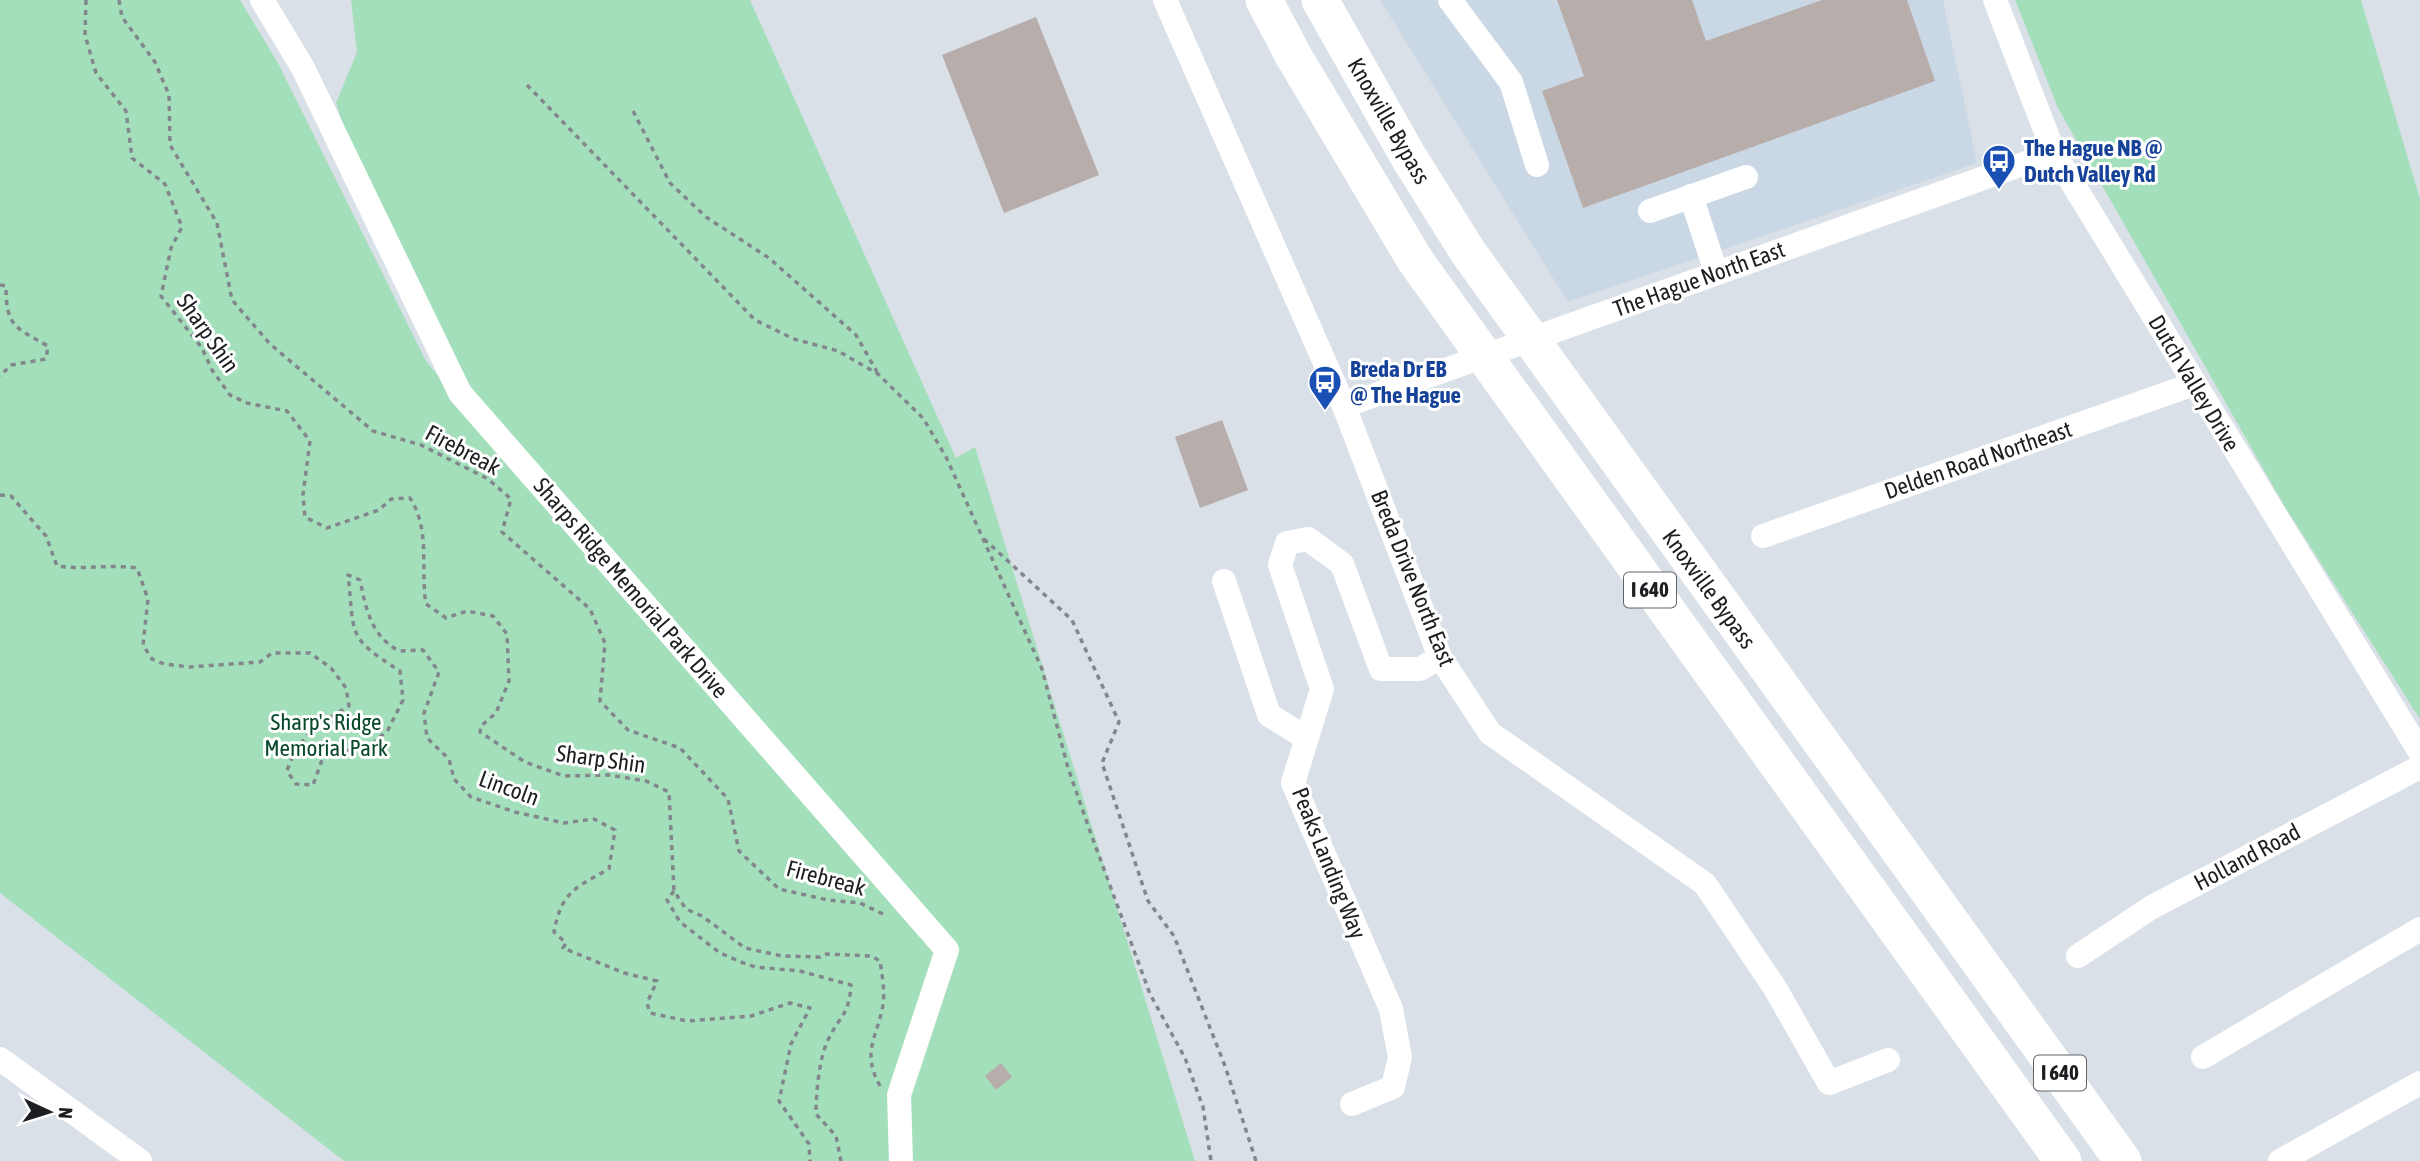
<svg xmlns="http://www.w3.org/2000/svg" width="2420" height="1161" viewBox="0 0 2420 1161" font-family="'Asap Condensed',sans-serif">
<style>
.built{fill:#cad7e4}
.green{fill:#a4dfbb}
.building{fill:#b7adaa}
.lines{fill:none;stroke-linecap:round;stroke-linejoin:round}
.path{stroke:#82878c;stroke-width:3.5;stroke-dasharray:5 5;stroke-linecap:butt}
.minor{stroke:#fff;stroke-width:24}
.highway{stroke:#fff;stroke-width:37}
.labels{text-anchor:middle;stroke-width:6;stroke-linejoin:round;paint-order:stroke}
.shield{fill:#fff;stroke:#606264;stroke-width:2}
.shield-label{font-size:21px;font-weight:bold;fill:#1c1e21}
.street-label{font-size:23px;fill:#1c1e21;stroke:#fff}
.transit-label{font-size:23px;font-weight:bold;fill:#164399;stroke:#fff;text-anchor:start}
.park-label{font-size:23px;fill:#08482b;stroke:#fff}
</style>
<rect width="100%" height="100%" fill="#d9e0e7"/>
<path class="built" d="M1380 0H1943L1977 163 1568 302Z"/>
<g class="green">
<path d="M0 0H240L278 63 425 359 489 443 469 386 347 137 336 103 357 52 351 0H750L956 458 975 447 1195 1161H344L0 893Z"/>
<path d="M2015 0H2361L2420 199V719L2285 507 2058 108Z"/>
</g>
<g class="building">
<path d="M1557 0H1692L1706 41 1822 0H1907L1935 81 1583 208 1542 91 1584 76Z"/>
<path d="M1036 17 1099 175 1004 213 942 55Z"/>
<path d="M1222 420 1248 490 1200 508 1175 437Z"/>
<path d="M1001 1063 1012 1077 996 1090 985 1076Z"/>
</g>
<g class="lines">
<g class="path">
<path d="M86 0 85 35 96 73 126 111 132 158 165 184 182 227 171 248 161 296 202 348 212 370 230 395 247 403 287 411 310 441 303 495 305 517 327 528 379 510 391 499 410 498C431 531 420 568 426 604L446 618 467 611 493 616 507 634 509 681 496 713 481 726 480 732 525 762 564 776 609 775 646 781 669 792 674 891 686 909 702 916 745 948 782 956 820 957 826 954 871 956 880 961C882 974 885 991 883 1005 877 1038 861 1052 880 1086"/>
<path d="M119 0 122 17 155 62 169 95 170 145 217 223 232 300 270 344 373 431 421 445 488 479 511 499 502 532 590 609 605 643 600 701 628 730 680 748 728 799 739 851 779 889 828 900 860 903 887 916"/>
<path d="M527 85 755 320 794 339 838 351 878 374 923 418 946 457 1042 669 1068 768 1091 834 1150 994 1185 1058 1203 1107 1211 1161"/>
<path d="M633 111 670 183 706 217 769 258 856 335 877 372"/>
<path d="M0 285 6 286C6 326 14 327 48 346L46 359 11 365 0 376"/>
<path d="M0 495 11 496 46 536 57 566C85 570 110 564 137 568L148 599 143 645 152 659 164 664 189 667 260 662 272 653H310L331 668 346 688 349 706C320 723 297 738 287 771L296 784 313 785 322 760 338 751 365 750 388 730 403 700 400 671C345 636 355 635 348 575L360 580C366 609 371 636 399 651L423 650 439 672 424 713 427 738 449 759 454 779 471 797 515 812 564 823 594 819 615 830 609 869C576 887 561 892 554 932L566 943 563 948 624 973 657 981 647 1003 650 1013 687 1021 751 1016 790 1003 810 1008 791 1044 779 1101 809 1144 810 1161"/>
<path d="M984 539 1072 620 1119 722 1102 763 1148 901 1174 936 1225 1066 1256 1161"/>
<path d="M674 891 667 900 680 922 720 953 741 962 755 967 800 971 851 985C849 1015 841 1014 829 1038 819 1057 816 1093 816 1114L836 1136 841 1161"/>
</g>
<g class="minor">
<path d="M262 0 303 68 460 393 947 950 899 1095 901 1161"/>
<path d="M1165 0 1344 406 1440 657 1490 733 1705 884 1775 988 1829 1083 1888 1060"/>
<path d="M1450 0 1511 82 1537 165"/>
<path d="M1995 0 2054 153 2420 752"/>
<path d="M1691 196 1716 272"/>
<path d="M1650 211 1746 177"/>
<path d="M1344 406 2054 153"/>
<path d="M1763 536 2194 384"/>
<path d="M1224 581 1269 715 1305 737"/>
<path d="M2078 956 2152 907 2420 767"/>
<path d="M2203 1057 2420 929"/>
<path d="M0 1059 140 1161"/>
<path d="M1352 1104 1393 1087 1400 1057 1391 1009 1293 783 1322 689 1280 565 1287 543 1308 539 1342 564 1381 669H1420L1440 657"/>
<path d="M2280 1161 2420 1083"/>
</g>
<g class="highway">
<path d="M1264 0 1293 55 1415 260 2063 1161"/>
<path d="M1320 0 1408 156 1468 252 2123 1161"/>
</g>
</g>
<defs>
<symbol id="bus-pin" viewBox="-11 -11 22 30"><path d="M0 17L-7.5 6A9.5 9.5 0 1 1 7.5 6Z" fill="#1a4fb4" stroke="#fff"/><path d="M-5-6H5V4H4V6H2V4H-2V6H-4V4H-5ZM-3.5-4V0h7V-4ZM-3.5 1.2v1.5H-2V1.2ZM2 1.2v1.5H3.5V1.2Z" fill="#fff"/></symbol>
</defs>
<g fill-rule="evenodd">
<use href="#bus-pin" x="1980" y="142" width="38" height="52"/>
<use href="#bus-pin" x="1306" y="363" width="38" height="52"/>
</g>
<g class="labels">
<g class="shield">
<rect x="1624" y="572.5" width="52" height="35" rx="5"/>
<rect x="2034" y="1055.5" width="52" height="35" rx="5"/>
</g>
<g class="shield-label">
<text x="1650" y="597">I 640</text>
<text x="2060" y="1080">I 640</text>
</g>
<g class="street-label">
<text transform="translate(1389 121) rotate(60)" y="8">Knoxville Bypass</text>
<text transform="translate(1699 279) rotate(-20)" y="8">The Hague North East</text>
<text transform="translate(208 333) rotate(55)" y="8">Sharp Shin</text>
<text transform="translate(2194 383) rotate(59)" y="8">Dutch Valley Drive</text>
<text transform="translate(463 450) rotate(28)" y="8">Firebreak</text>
<text transform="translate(1978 460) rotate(-19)" y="8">Delden Road Northeast</text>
<text transform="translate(1413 578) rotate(68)" y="8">Breda Drive North East</text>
<text transform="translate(631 588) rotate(49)" y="8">Sharps Ridge Memorial Park Drive</text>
<text transform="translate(1709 589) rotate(54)" y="8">Knoxville Bypass</text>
<text transform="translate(601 759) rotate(8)" y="8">Sharp Shin</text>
<text transform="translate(509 788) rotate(20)" y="8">Lincoln</text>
<text transform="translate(2247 857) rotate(-28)" y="8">Holland Road</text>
<text transform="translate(1329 863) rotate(68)" y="8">Peaks Landing Way</text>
<text transform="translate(826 878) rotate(15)" y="8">Firebreak</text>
</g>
<g class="transit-label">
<text x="2024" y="156">The Hague NB @<tspan x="2024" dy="26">Dutch Valley Rd</tspan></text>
<text x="1350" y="377">Breda Dr EB<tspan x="1350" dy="26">@ The Hague</tspan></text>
</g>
<g class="park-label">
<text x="326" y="730">Sharp's Ridge<tspan x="326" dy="26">Memorial Park</tspan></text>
</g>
</g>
<g transform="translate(49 1112) rotate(94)" stroke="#ffffff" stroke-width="5" paint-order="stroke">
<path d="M0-5L12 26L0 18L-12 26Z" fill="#1c1e21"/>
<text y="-10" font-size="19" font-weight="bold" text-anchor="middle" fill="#1c1e21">N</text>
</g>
</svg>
